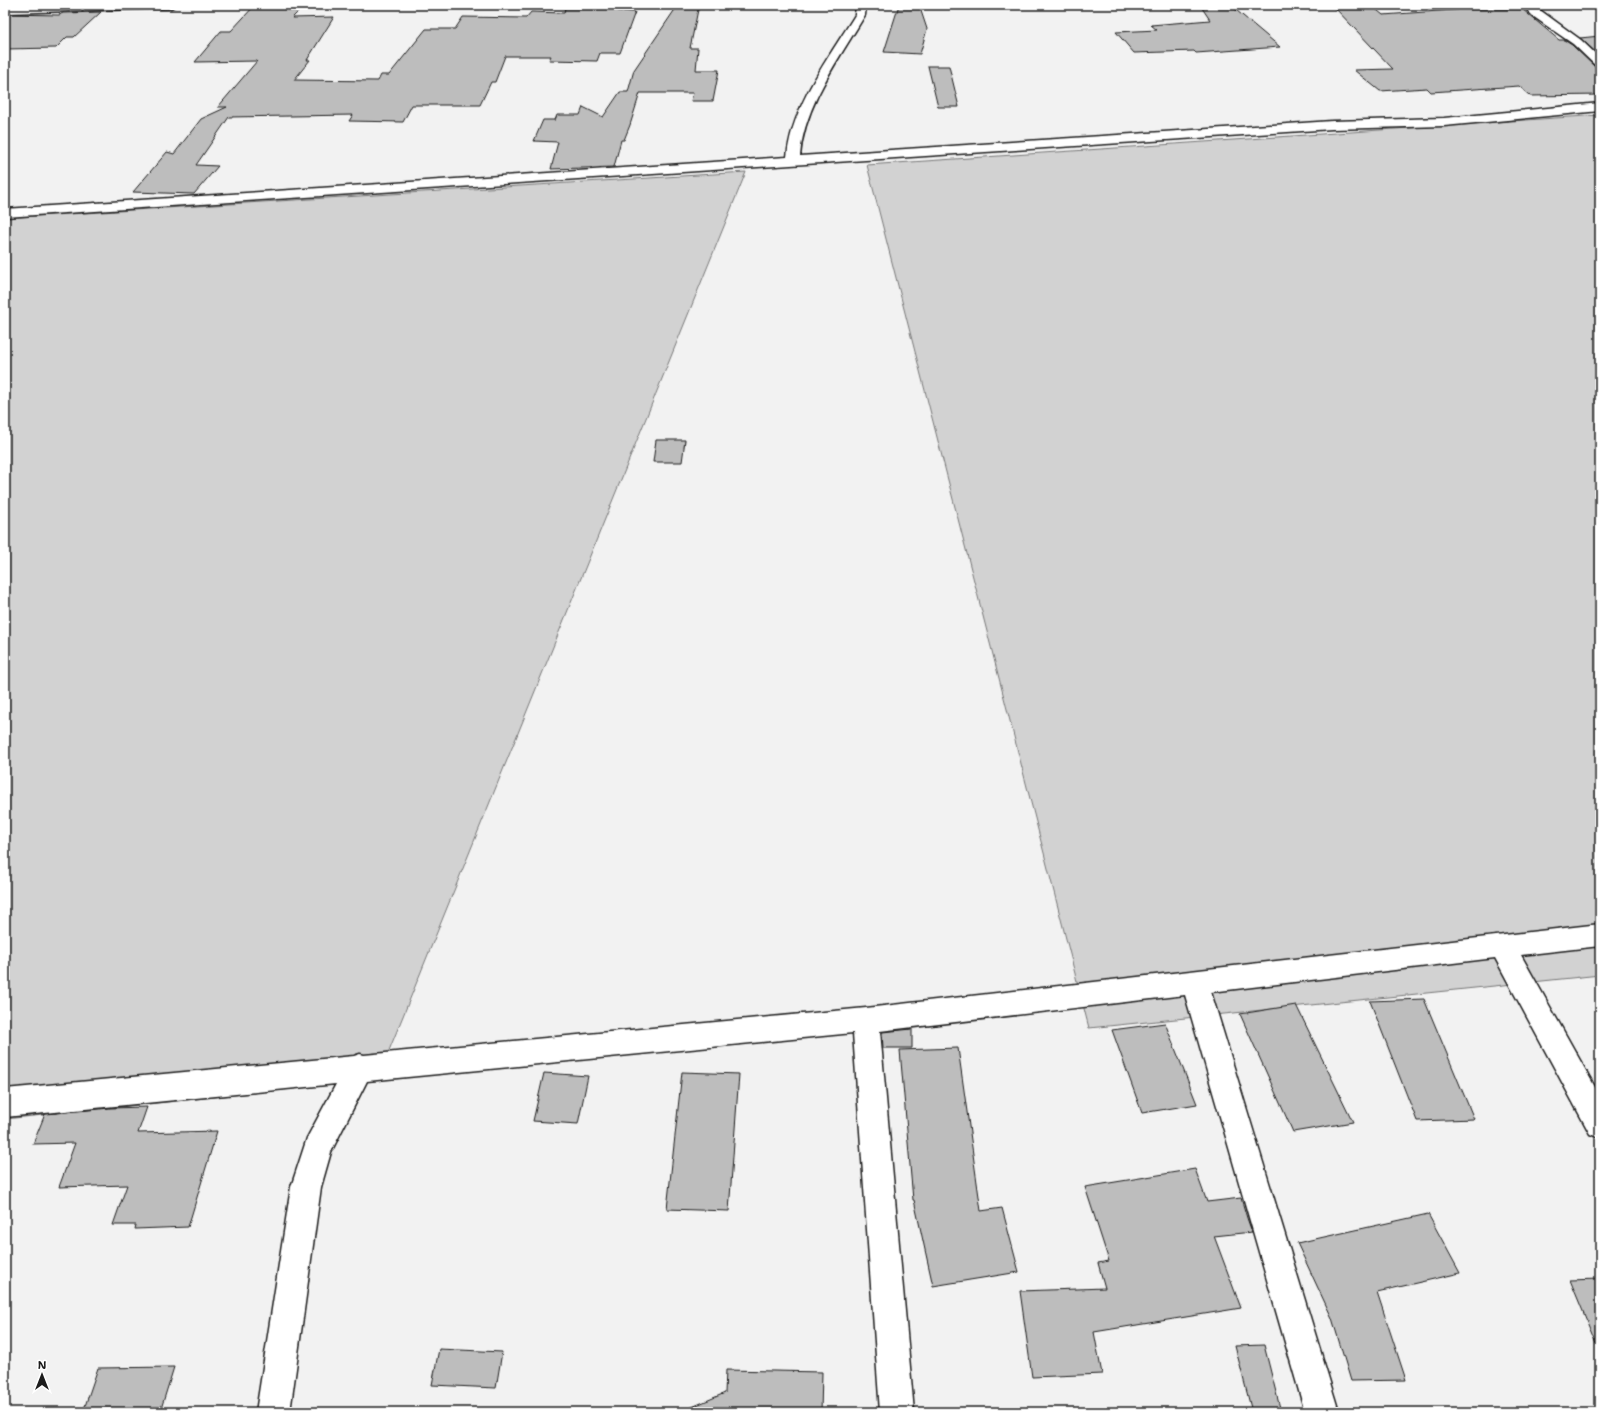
<svg xmlns="http://www.w3.org/2000/svg" width="1605" height="1417" viewBox="0 0 1605 1417" font-family="'Shantell Sans',sans-serif">
<style>
.green{fill:#d2d2d2;stroke:#777}
.building{fill:#bdbdbd;stroke:#1c1c1c}
.lines{fill:none;stroke-linecap:round;stroke-linejoin:round}
.minor-casing{stroke:#1c1c1c;stroke-width:3}
.minor{fill:#fff;fill-rule:evenodd}
</style>
<rect width="100%" height="100%" fill="#f2f2f2"/>
<filter id="ink" filterUnits="userSpaceOnUse"><feTurbulence type="fractalNoise" baseFrequency=".025" numOctaves="2"/><feDisplacementMap in="SourceGraphic" scale="8" xChannelSelector="R" yChannelSelector="G"/><feConvolveMatrix kernelMatrix="1 2 1 2 8 2 1 2 1" color-interpolation-filters="sRGB"/></filter>
<g filter="url(#ink)">
<g class="green">
<path d="M1600 115V975L1089 1028 867 165Z"/>
<path d="M746 172 377 1080 5 1119V218Z"/>
</g>
<g class="building">
<path d="M255 5H305L292 18 334 17 307 60H310L294 80 378 81 381 75H389L426 29H455L463 17 526 18 531 12 564 13 565 8H580L581 5H620L618 11 635 12 620 53H600L597 61 549 60 551 56H505L495 82H491L480 105H412L403 122 349 121 353 115 229 117 196 165 218 166 194 194 133 192 167 152 174 154 201 119 227 107H218L257 61 195 62 221 31H231Z"/>
<path d="M678 5H699L690 48H698L696 70H719L713 101H691L693 93H640L630 125 624 140H621L614 167 551 169 558 142 534 141 543 120H555L557 115H580L583 107 603 117 620 92H628L634 70Z"/>
<path d="M899 5H919L927 29 920 54 884 52Z"/>
<path d="M1200 5H1230L1280 47 1196 53 1194 51 1134 53 1116 32 1157 30 1151 25 1210 20Z"/>
<path d="M1372 6 1383 15 1467 9H1522L1559 40H1564L1572 45 1595 67 1600 68V95L1530 96 1519 86 1431 92 1427 88 1380 91 1354 70 1393 69 1334 7Z"/>
<path d="M101 12 74 37H67L56 48 5 49V14L59 15 63 13Z"/>
<path d="M1600 36V56L1580 38Z"/>
<path d="M928 66H949L959 107H938Z"/>
<path d="M656 440H685L682 462H653Z"/>
<path d="M1424 999 1474 1119 1417 1121 1370 1001Z"/>
<path d="M1296 1005 1353 1122 1293 1132 1240 1014Z"/>
<path d="M1165 1023 1197 1104 1142 1113 1112 1030Z"/>
<path d="M912 1029V1048H883L882 1032Z"/>
<path d="M958 1048 981 1211 1002 1208 1019 1272 933 1286 914 1200H913L900 1050Z"/>
<path d="M682 1072 739 1074 729 1211 667 1209Z"/>
<path d="M544 1073 588 1076 578 1124 533 1121Z"/>
<path d="M147 1107 138 1133 217 1131 188 1227 135 1229 136 1225H113L127 1185 59 1187 75 1143 33 1144 45 1114 110 1108Z"/>
<path d="M1195 1169 1207 1202 1241 1198 1247 1218 1252 1232 1214 1236 1241 1308 1094 1332 1102 1374 1032 1377 1020 1291 1105 1288 1098 1263 1109 1261 1085 1187Z"/>
<path d="M1428 1214 1460 1273 1377 1292 1406 1380 1351 1381 1332 1318 1297 1243Z"/>
<path d="M1600 1279V1350H1599L1570 1280Z"/>
<path d="M1264 1345 1281 1412H1252L1235 1346Z"/>
<path d="M439 1349 502 1352 496 1388 432 1385Z"/>
<path d="M174 1367 160 1412H83L98 1368Z"/>
<path d="M726 1370 822 1372 821 1412H680L725 1393Z"/>
</g>
<g class="lines">
<defs>
<g id="minor">
<path d="M46 5H176L171 8 5 13V7Z"/>
<path d="M856 5H866L865 15C839 59 804 105 800 156L1332 121 1444 118 1600 103V111L1444 126 1332 129 5 217V209L787 157C792 105 828 59 855 15Z"/>
<path d="M1522 5H1533L1581 40 1600 58V67L1596 66 1573 44 1534 17Z"/>
<path d="M1600 924V946L1521 955 1600 1096V1138L1590 1134 1495 958 1211 992 1339 1412H1305L1185 995 880 1031 914 1412H880L853 1033 367 1081 331 1152 321 1187 290 1412H256L291 1187 307 1138 336 1084 5 1117V1089L354 1056 360 1054 364 1055 866 1008Z"/>
</g>
</defs>
<use href="#minor" class="minor-casing"/>
<use href="#minor" class="minor"/>
</g>
</g>
<rect width="1605" height="1417" fill="none" stroke="#fff" stroke-width="20"/>
<rect x="10" y="10" width="1585" height="1397" fill="none" stroke="#1c1c1c" stroke-width="1.5" filter="url(#ink)"/>
<g transform="translate(42 1375)" stroke="#ffffff" stroke-width="3" paint-order="stroke">
<path d="M0-3L7 15L0 10L-7 15Z" fill="#1c1c1c"/>
<text y="-6" font-size="11" font-weight="bold" text-anchor="middle" fill="#1c1c1c">N</text>
</g>
</svg>
